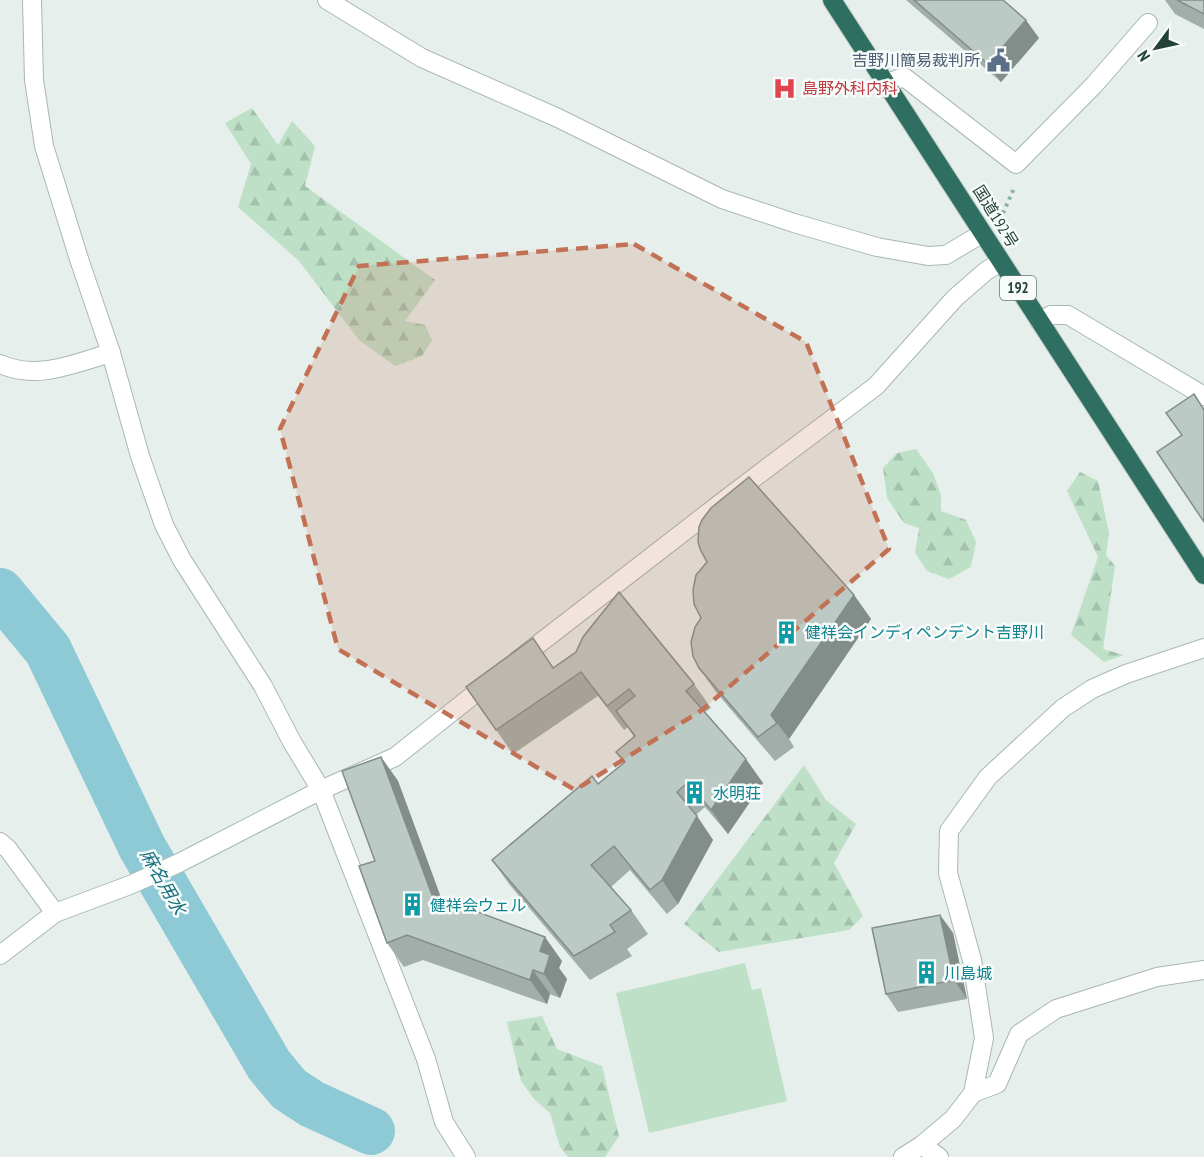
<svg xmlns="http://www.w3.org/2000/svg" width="1204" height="1157" viewBox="0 0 1204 1157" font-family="'PT Sans Narrow','Noto Sans JP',sans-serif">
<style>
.forest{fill:url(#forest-firs)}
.garden{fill:#bee0c7}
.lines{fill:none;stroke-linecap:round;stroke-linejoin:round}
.river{stroke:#8dcad5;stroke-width:48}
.street-casing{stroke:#a8b8b2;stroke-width:20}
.highway-casing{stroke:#c2cac8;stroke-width:20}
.path{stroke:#85b3a4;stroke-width:4;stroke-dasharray:3 4.5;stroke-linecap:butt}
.street{stroke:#fff;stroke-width:18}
.highway{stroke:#2e6f61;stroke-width:18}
.wall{fill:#a1aea9}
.shaded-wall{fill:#838d89}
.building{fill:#bbcac4;stroke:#838d89;stroke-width:1.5}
.marked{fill:#c27154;fill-opacity:0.2;stroke:#c27154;stroke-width:4.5;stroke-dasharray:12 8;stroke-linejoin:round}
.labels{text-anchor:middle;stroke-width:5;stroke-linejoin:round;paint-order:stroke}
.shield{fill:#f7fbf9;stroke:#637a73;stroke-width:1.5}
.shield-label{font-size:15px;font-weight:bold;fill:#244239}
.service-label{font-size:16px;fill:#4e5e75;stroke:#f7fbf9;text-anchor:end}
.health-label{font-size:16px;fill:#be3a42;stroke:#f7fbf9;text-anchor:start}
.street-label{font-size:16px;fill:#244239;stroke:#f7fbf9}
.culture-label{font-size:16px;fill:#0d838f;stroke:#f7fbf9;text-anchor:start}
.water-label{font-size:18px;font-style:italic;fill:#1b7181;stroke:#f7fbf9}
</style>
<defs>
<pattern id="forest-firs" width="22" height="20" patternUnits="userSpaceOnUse" patternTransform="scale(1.5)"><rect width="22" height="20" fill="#bee0c7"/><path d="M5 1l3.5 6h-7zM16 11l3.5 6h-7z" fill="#a3c1ac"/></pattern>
</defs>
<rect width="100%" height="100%" fill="#e6efeb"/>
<g class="forest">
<path d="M252 108 278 145 292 121 315 146 305 186 435 280 405 321 425 325 432 340 422 356 395 366 359 340 299 261 238 207 251 164 225 123Z"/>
<path d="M916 449 933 473 941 495V511L966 520 976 542 971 567 949 579 927 571 915 553 919 528 904 523 887 498 883 468 897 453Z"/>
<path d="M1080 472 1098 481 1109 533 1106 555 1115 566 1103 649 1124 655 1104 662 1071 635 1098 557 1067 491Z"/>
<path d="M804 765 826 800 856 824 834 863 863 916 849 930 719 952 684 924Z"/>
<path d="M542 1016 557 1049 602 1066 619 1136 605 1157H568L560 1147 550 1113 534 1099 521 1081 507 1022Z"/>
</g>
<path class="garden" d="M745 963 752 990 761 988 787 1101 649 1133 616 993Z"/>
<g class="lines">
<path class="river" d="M0 592 48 650 142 847 269 1065 289 1089 312 1104 371 1131"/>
<defs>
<g id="street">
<path d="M32 0 34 80 44 146 79 259 111 353 140 456 164 525 182 560 263 686 292 742 321 790 426 1059 444 1122 466 1157"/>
<path d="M327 0 422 58 558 118 722 199 794 223 877 247 928 256 946 255 983 233"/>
<path d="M887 83 904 77 1016 164 1094 85 1148 23"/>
<path d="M1040 322 1051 315H1068L1204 396"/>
<path d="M0 364C37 381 75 363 111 353"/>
<path d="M518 660 726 499 876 386 955 298 986 271 1001 262"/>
<path d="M0 842 8 849 55 913 130 885 179 863 321 790 395 757 491 681"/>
<path d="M0 955 55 913"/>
<path d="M973 1093 997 1084 1019 1034 1056 1009 1157 977 1204 970"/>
<path d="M922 1145 939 1157"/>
<path d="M903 1157 922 1145 953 1119 973 1093 984 1038 972 960 948 873 949 831 988 777 1063 708 1092 689 1126 674 1204 648"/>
</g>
<path id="highway" d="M832 0 1204 575"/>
</defs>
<use href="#street" class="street-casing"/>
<use href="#highway" class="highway-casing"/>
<path class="path" d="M998 219 1004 211 1015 186"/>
<use href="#street" class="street"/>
<use href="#highway" class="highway"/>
</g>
<g class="wall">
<path d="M906 0H1003L1039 38 1001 82Z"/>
<path d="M1165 0H1204V29L1175 14Z"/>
<path d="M854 595 871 619 789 739 794 747 775 761 716 692 699 668Z"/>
<path d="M553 667 694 684 711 708 705 712 763 783 728 834 705 807 696 815 713 840 678 904 667 914 630 870 611 887 631 910 648 934 627 949 632 956 590 980 509 884 492 860 598 784 624 763 616 752 634 737 628 727 624 730 598 696 513 754 466 687Z"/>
<path d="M381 757 398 781 441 899 562 961 559 968 567 979 560 998 550 994 547 1004 423 960 404 967 387 943 375 861Z"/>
<path d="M940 915 953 933 967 999 898 1012 886 994Z"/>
</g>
<g class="shaded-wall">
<path d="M1026 20 1039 38 1001 82 988 64Z"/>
<path d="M854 595 871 619 789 739 771 715Z"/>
<path d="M381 757 398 781 449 919 432 895Z"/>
<path d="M746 759 763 783 728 834 711 810Z"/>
<path d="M697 816 713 840 678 904 662 880Z"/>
<path d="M940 915 953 933 967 999 954 980Z"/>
<path d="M545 937 562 961 559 968 567 979 560 998 544 974 540 951Z"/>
<path d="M533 970 550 994 547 1004 530 980Z"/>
</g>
<g class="building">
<path d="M914 0H1003L1026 20 988 64Z"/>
<path d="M1177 0H1204V14Z"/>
<path d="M1194 394 1204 410V522L1157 452 1182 435 1166 413Z"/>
<path d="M749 477 854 595 771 715 777 723 758 737 699 668 693 656 691 642 695 627 701 618 694 604 693 590 696 575 707 562 700 549 698 542 699 527 702 520 711 508Z"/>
<path d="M619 592 694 684 686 691 746 759 711 810 688 782 677 792 697 816 662 880 650 890 614 846 591 865 631 910 610 925 615 932 574 956 492 860 592 776 598 784 625 762 616 752 635 736 616 711 635 696 629 689 607 706 581 672 496 730 466 687 533 638 553 668 576 652 583 637Z"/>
<path d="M381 757 432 895 545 937 540 951 550 955 544 974 533 970 530 980 407 935 387 943 359 866 375 861 342 771Z"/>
<path d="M940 915 954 980 886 994 872 928Z"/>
</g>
<path class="marked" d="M634 244 806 342 889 549 702 710 575 790 338 649 280 429 359 266Z"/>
<defs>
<symbol id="civic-bare" viewBox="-9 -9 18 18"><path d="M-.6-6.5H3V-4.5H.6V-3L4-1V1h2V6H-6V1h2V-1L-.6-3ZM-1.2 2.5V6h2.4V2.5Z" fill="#5c6f8a" stroke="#f7fbf9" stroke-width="2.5" paint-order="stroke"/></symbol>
<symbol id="hospital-bare" viewBox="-9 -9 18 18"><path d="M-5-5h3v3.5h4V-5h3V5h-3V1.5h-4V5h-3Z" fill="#e0444e" stroke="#f7fbf9" stroke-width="2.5" paint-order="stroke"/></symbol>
<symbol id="building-bare" viewBox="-9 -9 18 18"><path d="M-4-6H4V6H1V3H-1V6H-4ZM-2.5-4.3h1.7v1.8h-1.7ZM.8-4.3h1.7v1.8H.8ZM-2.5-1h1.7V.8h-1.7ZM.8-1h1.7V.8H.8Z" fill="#0f9aa8" stroke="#f7fbf9" stroke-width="2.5" paint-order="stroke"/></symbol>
</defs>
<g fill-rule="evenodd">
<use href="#civic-bare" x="982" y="44" width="33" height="33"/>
<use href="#hospital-bare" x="768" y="72" width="33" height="33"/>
<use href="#building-bare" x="770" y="616" width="33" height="33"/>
<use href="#building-bare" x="678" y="776" width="33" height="33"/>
<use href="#building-bare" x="396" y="888" width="33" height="33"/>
<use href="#building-bare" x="910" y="956" width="33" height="33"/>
</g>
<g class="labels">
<rect class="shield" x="1000" y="276" width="36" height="24" rx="4.5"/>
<g class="shield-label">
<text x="1018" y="293">192</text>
</g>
<g class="service-label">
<text x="980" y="66">吉野川簡易裁判所</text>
</g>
<g class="health-label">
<text x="802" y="94">島野外科内科</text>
</g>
<g class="street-label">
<text transform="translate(996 216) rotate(58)" y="6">国道192号</text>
</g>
<g class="culture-label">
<text x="805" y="638">健祥会インディペンデント吉野川</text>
<text x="713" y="799">水明荘</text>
<text x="430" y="911">健祥会ウェル</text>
<text x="944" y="979">川島城</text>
</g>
<g class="water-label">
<text transform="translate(163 882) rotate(60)" y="6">麻名用水</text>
</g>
</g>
<g transform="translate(1156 48) rotate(237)" stroke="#f7fbf9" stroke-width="4.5" paint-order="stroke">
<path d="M0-4.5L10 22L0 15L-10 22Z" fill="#244239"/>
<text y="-9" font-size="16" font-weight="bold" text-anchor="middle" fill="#244239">N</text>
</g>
</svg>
